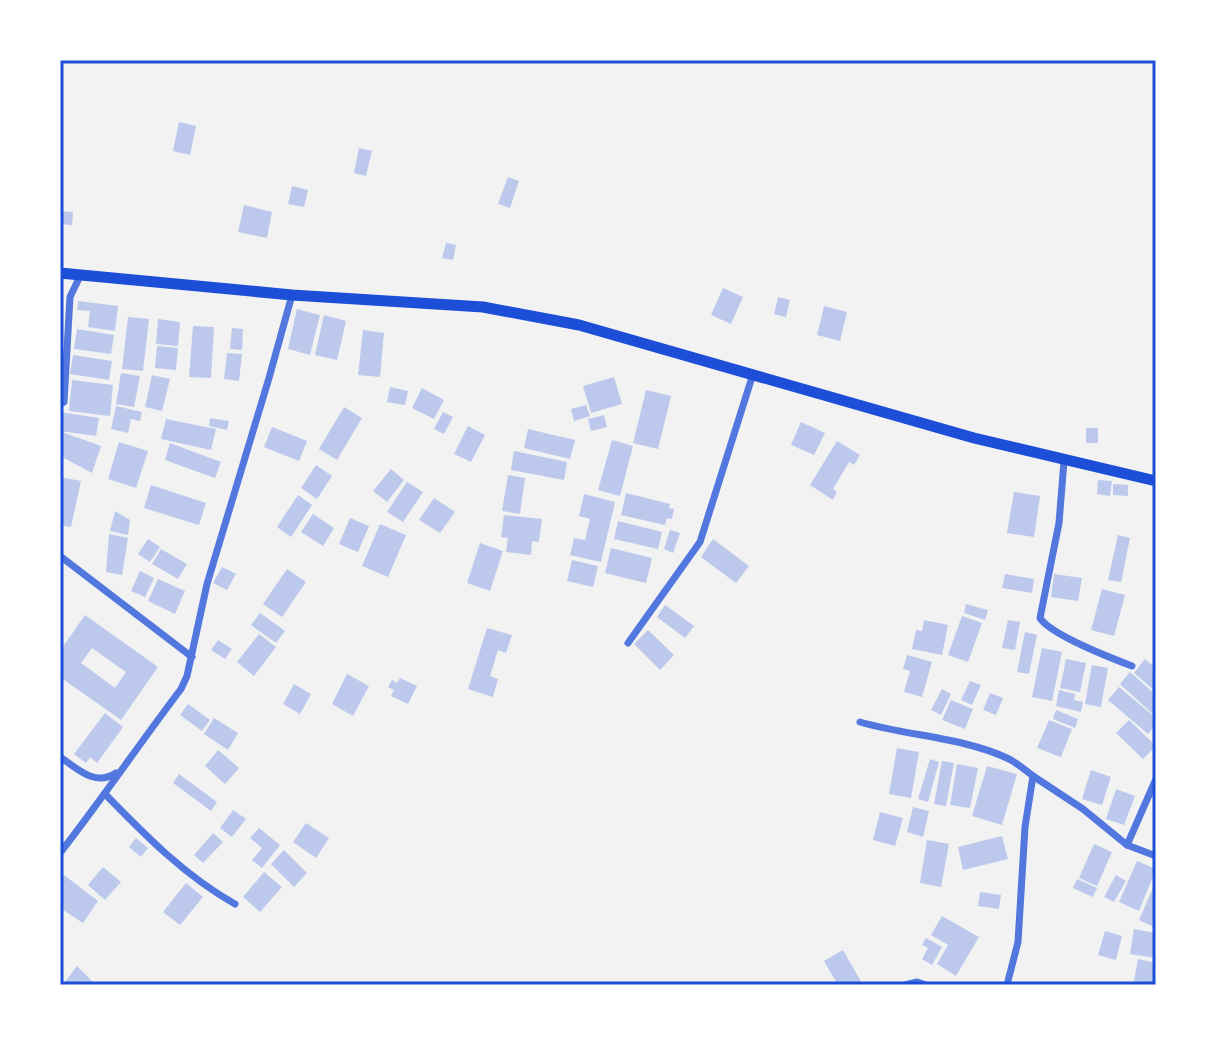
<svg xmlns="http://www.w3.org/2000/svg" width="1216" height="1045" viewBox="0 0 1216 1045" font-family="'Crimson Pro',serif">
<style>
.building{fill:#bdc9ec;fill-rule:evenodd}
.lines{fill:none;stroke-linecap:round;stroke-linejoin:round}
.minor{stroke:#5277de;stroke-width:7}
.secondary{stroke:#1d4ed8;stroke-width:11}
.neatline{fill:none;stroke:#1d4ed8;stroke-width:3}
</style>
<rect width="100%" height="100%" fill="#f2f2f2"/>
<g class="building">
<path d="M179 122 196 126 190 155 173 151Z"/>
<path d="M359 148 372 151 366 176 354 173Z"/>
<path d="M508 177 519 181 510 208 498 204Z"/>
<path d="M292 186 308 190 304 207 288 204Z"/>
<path d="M244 205 272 212 267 238 238 232Z"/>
<path d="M60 211 73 212 72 225 60 224Z"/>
<path d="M446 243 456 245 453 260 442 258Z"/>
<path d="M723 288 743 297 731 324 711 315Z"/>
<path d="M778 297 790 300 786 317 774 314Z"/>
<path d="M78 301 118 306 115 331 88 327 90 311 77 310Z"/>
<path d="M824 306 847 312 840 341 817 335Z"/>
<path d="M297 309 320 315 310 355 288 349Z"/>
<path d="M324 315 346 321 337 360 315 355Z"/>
<path d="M128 317 149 319 143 371 122 369Z"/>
<path d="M158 319 180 322 178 346 156 344Z"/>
<path d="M193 326 214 327 211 378 189 377Z"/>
<path d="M232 328 243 329 242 350 230 349Z"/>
<path d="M77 329 114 335 111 354 74 349Z"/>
<path d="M363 330 384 333 380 377 358 375Z"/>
<path d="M157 346 178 348 176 370 155 368Z"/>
<path d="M227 353 242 354 239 381 224 379Z"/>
<path d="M73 355 112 361 109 380 70 374Z"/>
<path d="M121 373 140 376 134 407 116 404Z"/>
<path d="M152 375 170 379 162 411 145 407Z"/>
<path d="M614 377 622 404 591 413 583 386Z"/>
<path d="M72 380 113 385 110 416 69 411Z"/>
<path d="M390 387 408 391 405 405 387 402Z"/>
<path d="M422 388 444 400 434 419 412 408Z"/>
<path d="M646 390 671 396 658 449 633 443Z"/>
<path d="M586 405 590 416 574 421 571 409Z"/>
<path d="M116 406 142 412 140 421 131 419 128 433 111 429Z"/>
<path d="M344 407 362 418 337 460 319 449Z"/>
<path d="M60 412 99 418 96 436 60 431Z"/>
<path d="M443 412 453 417 444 434 434 429Z"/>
<path d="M604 415 607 427 591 431 588 419Z"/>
<path d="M210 418 229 421 227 430 209 426Z"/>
<path d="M166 419 216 429 211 450 161 439Z"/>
<path d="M801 422 825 433 814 455 791 445Z"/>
<path d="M468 426 485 435 471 462 454 454Z"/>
<path d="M272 427 307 441 299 461 264 447Z"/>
<rect x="1086" y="428" width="12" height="15"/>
<path d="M528 429 575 440 570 459 524 448Z"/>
<path d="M62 432 101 446 92 473 60 456Z"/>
<path d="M612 440 633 446 620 496 598 490Z"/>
<path d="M837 441 860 455 854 465 849 462 833 489 837 492 833 500 810 485Z"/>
<path d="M119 442 148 451 136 488 108 479Z"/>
<path d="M170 443 221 462 215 478 165 460Z"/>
<path d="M514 451 567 462 564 480 511 470Z"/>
<path d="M316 465 332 476 317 499 301 488Z"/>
<path d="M391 469 404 480 387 502 373 491Z"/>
<path d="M508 475 525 478 520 514 502 511Z"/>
<path d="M60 477 81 481 71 527 60 525Z"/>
<path d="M1098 480 1112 481 1110 496 1097 494Z"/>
<path d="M407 482 423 492 403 522 387 512Z"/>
<path d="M1113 484 1128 485V496L1113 495Z"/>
<path d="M151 485 206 503 199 525 144 508Z"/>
<path d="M1014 492 1040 496 1034 537 1007 533Z"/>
<path d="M626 493 670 504 669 508 674 509 672 519 667 518 665 525 621 515Z"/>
<path d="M584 494 615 502 601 562 570 555 574 538 585 540 590 519 579 516Z"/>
<path d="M298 495 312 505 291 537 277 527Z"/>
<path d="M434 498 455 512 440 533 419 520Z"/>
<path d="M115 511 130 520 128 535 110 531Z"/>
<path d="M313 514 334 528 323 546 301 532Z"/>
<path d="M504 515 542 519 539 542 532 541 531 555 506 552 508 538 501 537Z"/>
<path d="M350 518 369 526 358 552 339 544Z"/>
<path d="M618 521 662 532 658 549 614 539Z"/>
<path d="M380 524 406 535 388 577 362 566Z"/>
<path d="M670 530 680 533 673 553 664 549Z"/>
<path d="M109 534 128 538 122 575 106 572Z"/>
<path d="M1118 535 1130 538 1121 582 1108 580Z"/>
<path d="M148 539 160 547 150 562 138 554Z"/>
<path d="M713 539 749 566 736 583 701 557Z"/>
<path d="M480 543 503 551 490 591 467 583Z"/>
<path d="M611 548 652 558 646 583 605 573Z"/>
<path d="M161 549 187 564 178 579 152 564Z"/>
<path d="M572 560 598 566 593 587 567 581Z"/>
<path d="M222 567 236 574 227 590 213 583Z"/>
<path d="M287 569 306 582 282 617 263 604Z"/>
<path d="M140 571 154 578 145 597 131 591Z"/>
<path d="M1005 574 1034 579 1032 593 1002 588Z"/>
<path d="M1054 574 1082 578 1078 601 1051 597Z"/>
<path d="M158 579 185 591 175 614 148 601Z"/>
<path d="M1102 589 1125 595 1114 636 1091 630Z"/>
<path d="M966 604 988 610 985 620 964 613Z"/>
<path d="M665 605 694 626 685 638 657 617Z"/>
<path d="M260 613 285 631 276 643 251 625Z"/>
<path d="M85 615 158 667 121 720 60 677V651ZM92 648 126 672 115 688 81 663Z"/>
<path d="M962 616 982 623 968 662 948 655Z"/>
<path d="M924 620 948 625 942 655 912 649 916 630 922 631Z"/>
<path d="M1008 620 1020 622 1015 650 1002 648Z"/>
<path d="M487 628 512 635 506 653 498 650 490 676 498 679 493 697 468 689Z"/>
<path d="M648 630 674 655 660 670 634 644Z"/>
<path d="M1025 632 1037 635 1029 674 1017 672Z"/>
<path d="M259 634 276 647 254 676 237 662Z"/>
<path d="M218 640 232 649 225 659 211 650Z"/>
<path d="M1042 648 1062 652 1052 701 1032 697Z"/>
<path d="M907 655 932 662 922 697 904 692 910 671 903 669Z"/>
<path d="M1066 659 1086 663 1080 692 1060 688Z"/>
<path d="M1145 659 1156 668V692L1134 673Z"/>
<path d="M1092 665 1108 668 1101 707 1085 704Z"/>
<path d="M1130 672 1156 695V717L1120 684Z"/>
<path d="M347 674 369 686 353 716 332 704Z"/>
<path d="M400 678 417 686 408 704 391 696 394 690 388 687 392 680 397 683Z"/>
<path d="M970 681 981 685 972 705 961 700Z"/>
<path d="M294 684 311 694 300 714 283 704Z"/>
<path d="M1119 687 1156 718V725L1148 734 1108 700Z"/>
<path d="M942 689 951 694 941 715 931 710Z"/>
<path d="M1059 690 1075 694 1074 700 1083 702 1081 712 1056 706Z"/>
<path d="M990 693 1003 698 996 715 983 710Z"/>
<path d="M951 700 973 709 965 729 942 720Z"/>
<path d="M188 704 210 720 202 731 180 715Z"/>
<path d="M1056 710 1078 719 1075 728 1053 719Z"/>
<path d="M105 713 123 727 97 763 90 757 86 763 74 754Z"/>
<path d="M214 718 238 733 228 750 204 734Z"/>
<path d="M1049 720 1072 729 1061 757 1037 748Z"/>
<path d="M1129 720 1156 746 1143 759 1116 733Z"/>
<path d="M897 748 919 752 911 798 889 794Z"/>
<path d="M218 750 239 768 225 784 205 766Z"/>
<path d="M930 759 939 762 928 802 918 799Z"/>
<path d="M942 761 954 763 946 806 934 804Z"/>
<path d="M957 764 978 768 970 808 950 805Z"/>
<path d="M987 766 1017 774 1002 825 972 816Z"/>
<path d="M1091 770 1111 777 1102 805 1082 799Z"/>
<path d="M179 774 217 802 211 811 173 783Z"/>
<path d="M1116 789 1135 796 1124 825 1106 819Z"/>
<path d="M913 807 929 811 923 837 907 832Z"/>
<path d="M233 810 246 819 232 837 220 828Z"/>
<path d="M880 812 903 818 895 846 873 840Z"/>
<path d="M306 823 329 838 316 858 293 842Z"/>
<path d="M259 828 280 845 262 868 252 860 262 848 250 838Z"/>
<path d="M213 833 223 842 203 863 194 855Z"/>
<path d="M1002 836 1008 859 963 870 958 847Z"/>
<path d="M136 838 148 848 141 857 129 847Z"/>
<path d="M927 840 949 844 941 887 920 883Z"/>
<path d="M1094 844 1112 852 1097 886 1079 878Z"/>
<path d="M284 850 307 873 294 887 271 864Z"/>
<path d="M1137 861 1156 869 1139 911 1119 902Z"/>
<path d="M103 867 121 882 105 900 88 885Z"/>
<path d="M60 872 98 901 83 923 60 908Z"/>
<path d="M264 872 282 887 260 912 243 897Z"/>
<path d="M1116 875 1126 881 1114 902 1104 897Z"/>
<path d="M1077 879 1097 888 1093 897 1073 888Z"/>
<path d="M1156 881V928L1139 920Z"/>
<path d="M186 883 203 897 180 925 163 912Z"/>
<path d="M980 892 1001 895 999 909 978 906Z"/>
<path d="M942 916 979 937 956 976 937 964 948 945 931 935Z"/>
<path d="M1134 929 1156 933V958L1130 954Z"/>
<path d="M1105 931 1122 936 1116 960 1098 955Z"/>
<path d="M926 938 942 947 932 965 922 959 928 948 922 945Z"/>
<path d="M843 950 863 985H838L824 961Z"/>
<path d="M1138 959 1156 963V985L1134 981Z"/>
<path d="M77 966 96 985H63Z"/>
</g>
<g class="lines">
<g class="minor">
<path d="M60 404 64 402 70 297 81 274"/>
<path d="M1064 461 1059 523 1040 618C1051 635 1111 658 1132 666"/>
<path d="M60 556 192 657"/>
<path d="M628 643 700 542 753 374"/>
<path d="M860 722C908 736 961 737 1007 758 1016 762 1025 770 1033 776"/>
<path d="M60 757C78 769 95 787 116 773"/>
<path d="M106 795C145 835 185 876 235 904"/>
<path d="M1127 845 1156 779"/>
<path d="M60 853C102 799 140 743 181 689L187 676 207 584 269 378 292 295"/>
<path d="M905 985 917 982 926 985"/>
<path d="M1007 985 1018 942 1025 827 1033 776 1083 809 1127 845 1156 856"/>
</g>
<path class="secondary" d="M60 273 292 295 483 307 579 325 974 438 1156 481"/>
</g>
<rect width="1216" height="1045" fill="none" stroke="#ffffff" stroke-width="124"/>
<rect x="62" y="62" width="1092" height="921" class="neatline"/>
</svg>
